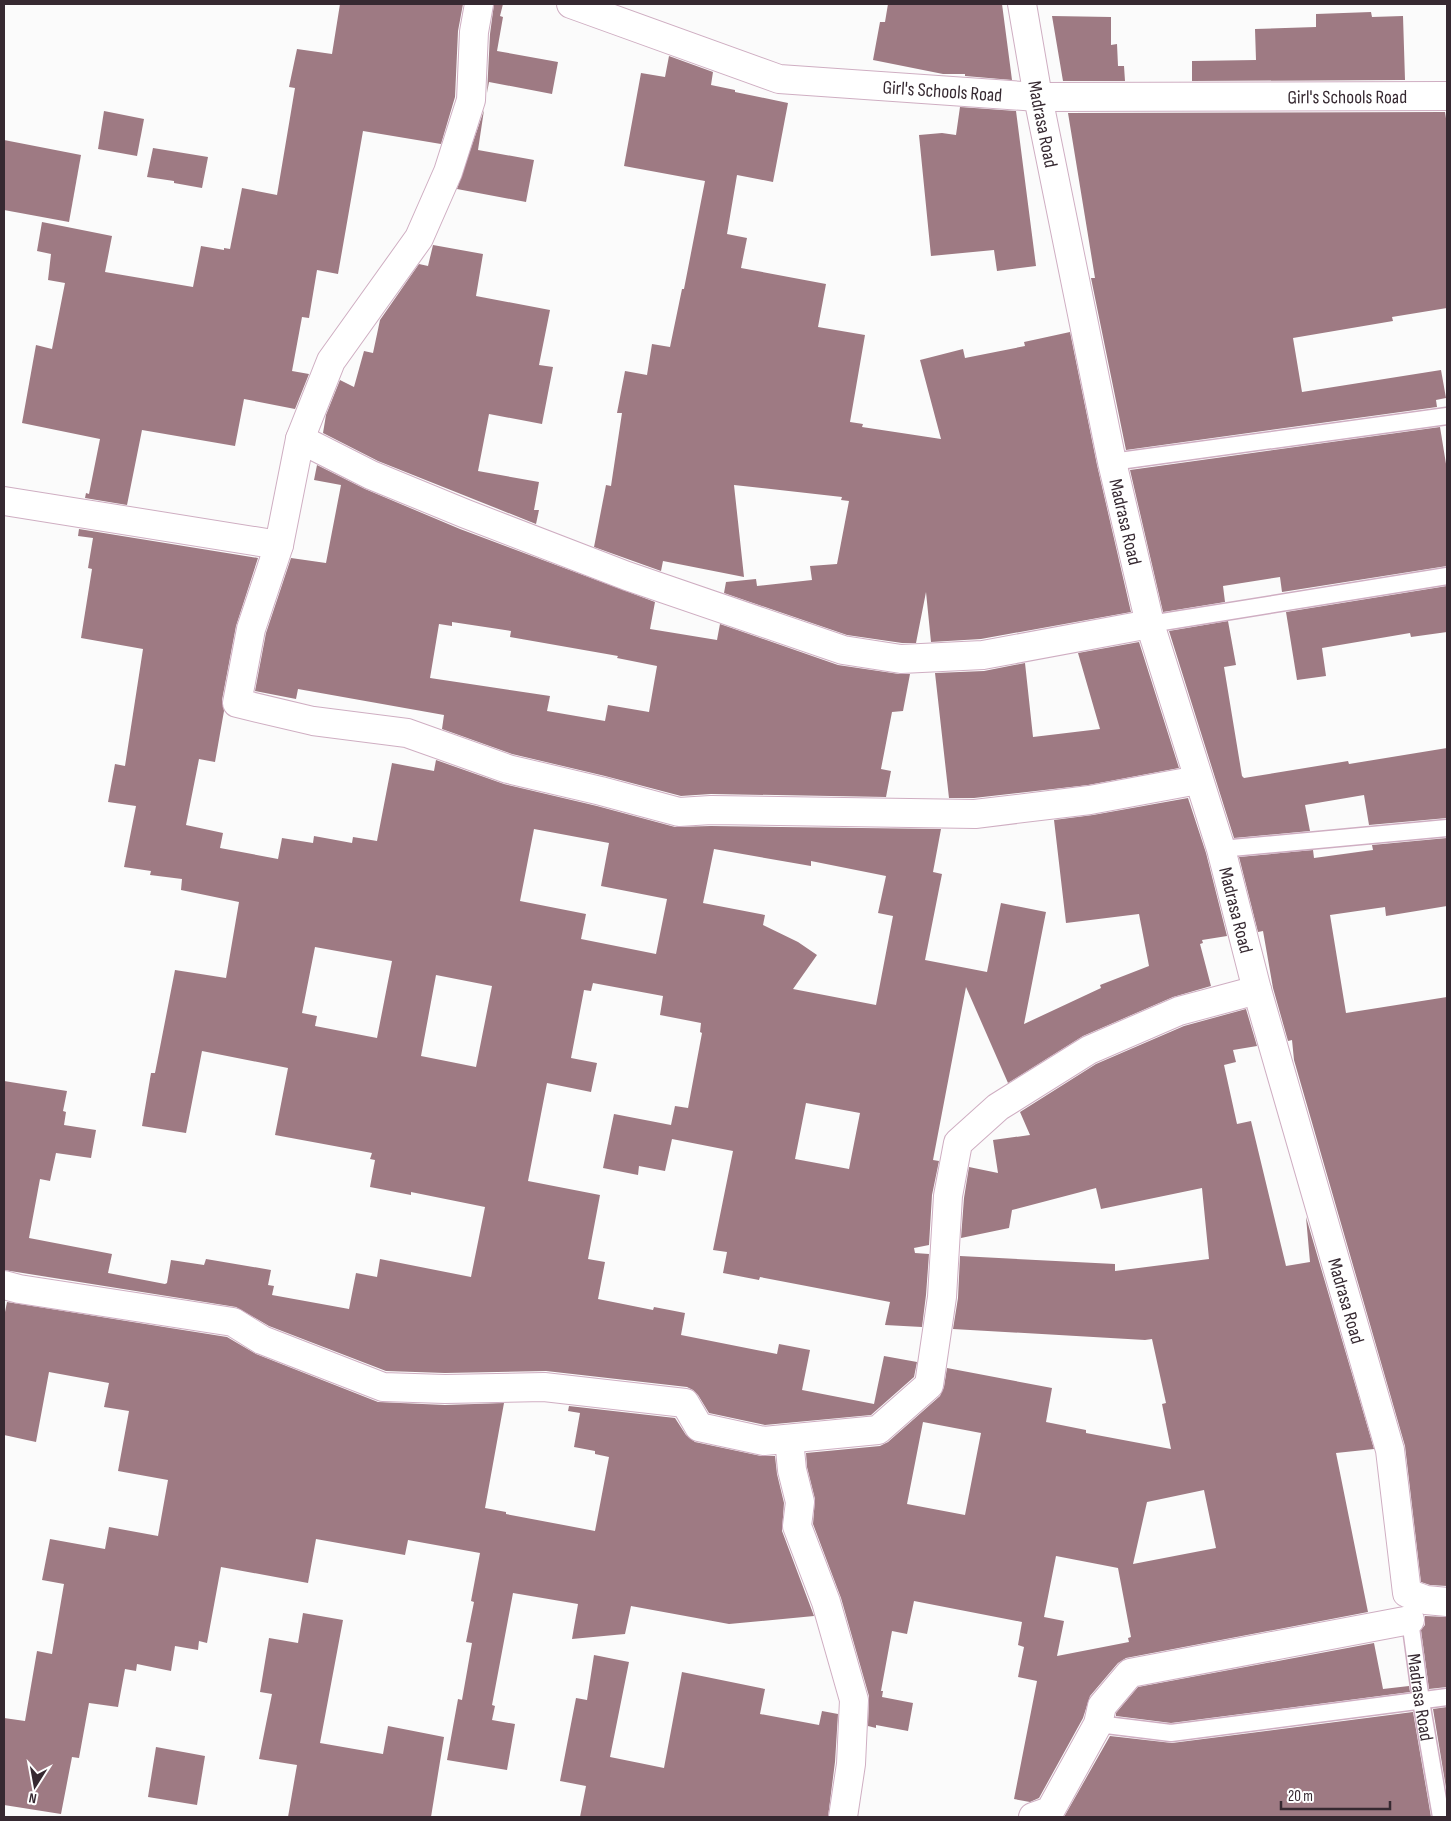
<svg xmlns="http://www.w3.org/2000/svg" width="1451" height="1821" viewBox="0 0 1451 1821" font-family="'Sofia Sans Condensed',sans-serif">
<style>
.building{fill:#9e7a83;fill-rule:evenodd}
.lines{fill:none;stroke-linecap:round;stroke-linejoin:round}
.service-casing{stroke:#cfaec2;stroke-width:19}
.minor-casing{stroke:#cfaec2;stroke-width:30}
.tertiary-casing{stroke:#cfaec2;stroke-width:30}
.service{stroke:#fff;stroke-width:16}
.minor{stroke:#fff;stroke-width:28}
.tertiary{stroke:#fff;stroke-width:28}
.labels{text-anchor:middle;stroke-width:4;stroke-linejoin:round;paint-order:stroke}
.street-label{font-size:19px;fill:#362931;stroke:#fff}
</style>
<rect width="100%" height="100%" fill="#fbfbfb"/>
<g class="building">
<path d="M340 4H463L458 31 455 97 441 144 363 131 338 274 317 270 309 318 302 317 292 371 309 374 295 409 244 399 235 446 142 430 127 505 85 498 86 493 89 494 100 439 22 423 36 345 52 349 65 283 48 280 51 254 37 251 42 222 112 236 105 272 193 287 201 246 224 250V248L230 249 242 188 277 195 295 88 289 87 297 49 332 54Z"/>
<path d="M494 4H503L500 16 503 17 497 51 558 62 552 94 489 82 487 93 490 34Z"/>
<path d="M888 4H1002L1012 80 965 76V74H943L873 60 880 22H885Z"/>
<path d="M1371 12 1372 17 1403 16 1405 80 1192 81V61L1256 60 1255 29 1316 27V14Z"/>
<path d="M1052 16 1111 17V45L1117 44 1118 66H1124L1125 81H1063Z"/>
<path d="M669 56 713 72 711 85 735 90V92L788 103 773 182 737 175 727 234 747 238 741 268 826 284 818 327 865 335 850 422 863 424 862 427 941 439 920 360 963 349 965 358 1025 346 1024 342 1070 332 1097 465 1131 612 981 639 931 642 926 592 916 643H902L847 635 724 593 726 582 756 579 757 586 812 580 810 566 837 564 849 501 841 500 842 497 734 485 744 577 663 561 661 571 594 547 606 485 611 486 622 413H617L625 371 647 375 652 344 670 347 682 289H684L705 181 624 166 641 73 665 77Z"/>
<path d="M960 107 1016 111 1036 266 997 271 994 250 931 256 919 135 942 133 956 135Z"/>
<path d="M484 110 478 150 534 160 526 202 457 189Z"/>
<path d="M104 111 144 119 137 156 98 149Z"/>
<path d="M1445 112 1447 125V308L1392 317 1393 321 1293 338 1302 392 1441 370 1446 398 1436 400 1437 407 1126 450 1091 278H1095L1068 113Z"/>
<path d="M4 140 81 155 69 222 4 210Z"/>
<path d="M153 148 208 157 202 188 174 183V181L147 177Z"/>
<path d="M433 245 483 254 476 296 550 310 539 365 553 367 542 424 489 414 478 471 539 482 534 510H539L536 524 378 461 323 433 326 415 340 380 354 387 364 351 373 353 380 320 419 264 428 266Z"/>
<path d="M1440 427 1447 470V566L1282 592 1280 577 1223 586 1225 602 1163 612 1130 470Z"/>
<path d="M317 465 365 489 460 529 655 602 650 629 717 640 720 624 838 665 899 674H910L903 711 892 712 881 769 891 771 886 797 711 794 681 796 605 776 512 754 442 729 444 715 298 689 296 699 255 691 266 633 291 558 326 563 341 485 314 480ZM452 622 511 631 510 637 618 656 617 658 657 666 649 712 608 705 605 721 547 711 550 696 430 678 439 624 452 626Z"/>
<path d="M79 529 258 558 236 626 222 700 224 711 215 762 199 759 186 825 223 833 220 848 278 859 282 838 313 843 314 836 352 843 353 837 377 841 392 763 434 771 436 760 504 784 597 806 675 827 711 826 941 829 933 872 942 874 925 960 987 972 1001 903 1046 912 1024 1024 1101 988 1100 985 1149 966 1139 914 1066 923 1054 820 1093 815 1188 798 1206 853 1227 936 1202 940 1203 943 1200 944 1211 986 1173 997 1083 1036 1008 1083 966 987 933 1160 939 1161 932 1195 929 1245 914 1248 915 1253 929 1254 926 1295 922 1327 885 1325 890 1302 760 1277 759 1280 723 1273 727 1252 713 1250 733 1151 672 1139 665 1171 639 1166 638 1175 603 1168 614 1114 671 1125 675 1106 688 1108 702 1033 700 1032 701 1023 660 1015 663 996 593 983 591 991 584 990 571 1058 597 1063 591 1092 547 1083 528 1181 600 1195 588 1259 605 1262 598 1299 653 1310 654 1307 685 1313 681 1335 777 1354 779 1344 810 1350 802 1390 874 1404 884 1356 917 1362 914 1377 871 1415 765 1425 709 1413 698 1395 693 1390 687 1387 546 1371 445 1373 386 1371 269 1326 236 1307 4 1270V1081L67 1091 63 1111 66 1112 64 1125 96 1130 91 1158 56 1153 50 1181 40 1179 29 1238 112 1254 108 1273 165 1284 167 1283 171 1260 204 1265 206 1259 271 1270 268 1285 274 1286 272 1295 349 1309 356 1273 377 1277 380 1259 471 1277 485 1207 411 1192V1195L370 1187 375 1160 370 1159 372 1153 275 1135 288 1068 202 1051 186 1133 142 1126 151 1073H155L175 970 226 978 239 902 181 890 182 879 150 875 151 871 124 867 136 806 108 802 115 764 125 766 143 649 81 638 92 569 88 568 93 538 78 536ZM534 829 609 843 601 886 667 899 656 954 581 939 586 914 520 901ZM714 849 811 866V861L886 876 878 913 893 916 876 1005 793 989 817 955 798 942 763 925 765 915 703 903ZM315 947 392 961 377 1038 315 1026 317 1016 302 1013ZM436 975 492 986 476 1067 421 1056ZM806 1103 860 1113 849 1169 795 1159Z"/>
<path d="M1447 586V632L1411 637 1410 633 1322 648 1326 676 1297 680 1286 612Z"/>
<path d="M1228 621 1236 665 1224 667 1242 776 1244 778 1348 761 1349 764 1447 748V818L1369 825 1364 795 1305 805 1310 831 1234 838 1169 631Z"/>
<path d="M1139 642 1179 768 1088 785 974 798H949L935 673 984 671 1025 663 1033 737 1100 729 1078 653Z"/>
<path d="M1447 838V906L1386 916 1385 907 1330 915 1346 1013 1447 997V1586L1430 1585 1421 1582 1405 1446 1294 1060 1292 1040 1288 1041 1273 988 1263 931 1258 932 1239 857 1313 850 1314 858 1373 850 1372 845Z"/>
<path d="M1246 1009 1257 1046 1233 1050 1236 1062 1224 1065 1237 1124 1251 1121 1286 1266 1310 1262 1306 1217 1374 1449 1336 1453 1368 1612 1126 1658 1118 1663 1090 1696 1083 1718 1039 1798 1030 1802 1014 1799 1037 1681 1018 1677 1024 1647 1018 1645 1022 1622 914 1601 907 1634 892 1631 881 1691H883L882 1697 913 1703 908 1731 876 1725V1728L868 1726 869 1696 841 1598 813 1524 815 1499 807 1467 806 1453 880 1446 888 1442 940 1396 944 1387 947 1368 1052 1388 1046 1422 1086 1430V1433L1171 1449 1162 1404 1166 1403 1152 1339 1145 1340 953 1329 958 1298 960 1256 1115 1264V1271L1209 1259 1202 1188 1101 1209 1096 1188 1012 1210 1009 1228 961 1238 964 1198 969 1167 998 1173 993 1140 1030 1135 1020 1112 1096 1064 1184 1026ZM923 1422 981 1433 965 1515 907 1504ZM1204 1490 1216 1548 1133 1564 1147 1502ZM1056 1556 1118 1568 1131 1637 1128 1638 1129 1642 1057 1656 1064 1621 1044 1617Z"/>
<path d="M7 1302 227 1337 256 1354 378 1402 445 1405 504 1403 485 1508 506 1512V1514L595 1531 609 1457 595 1454V1451L574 1447 580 1413 568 1411 569 1406 675 1418 686 1435 695 1442 761 1456H775L777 1474 784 1503 782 1531 814 1616 729 1624 631 1606 625 1634 572 1639 578 1604 513 1593 492 1705 495 1706 492 1720 515 1724 507 1770 447 1760 458 1699 462 1700 472 1643 466 1642 474 1602 471 1601 480 1553 408 1540 405 1555 316 1539 308 1583 221 1567 207 1643 199 1641 198 1650 175 1646 171 1671 137 1664 136 1671 125 1669 118 1707 89 1703 79 1758 72 1757 61 1814 4 1805V1718L25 1721 37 1651 52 1654 64 1584 42 1580 50 1539 105 1549 109 1527 158 1536 168 1480 118 1471 129 1411 104 1407 109 1383 49 1372 36 1442 4 1435V1317Z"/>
<path d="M303 1613 343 1620 320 1743 383 1754 388 1726 444 1737 431 1817H288L297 1765 259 1759 272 1694 260 1692 269 1638 298 1643Z"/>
<path d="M1425 1616 1447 1617V1687L1429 1689 1421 1630 1425 1625Z"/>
<path d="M1374 1643 1383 1689 1409 1686 1410 1692 1171 1723 1116 1716V1713L1138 1687Z"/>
<path d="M594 1655 629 1662 610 1757 664 1768 682 1672 765 1689 760 1714 819 1725 822 1711 838 1714 835 1762 828 1817H580L586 1786 560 1781 576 1698 587 1700Z"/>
<path d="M1447 1707V1794L1433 1709Z"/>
<path d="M1413 1712 1431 1817H1064L1110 1736 1172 1743Z"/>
<path d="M156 1747 205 1756 197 1805 148 1797Z"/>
</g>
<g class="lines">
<defs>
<g id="service">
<path d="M1112 462 1447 416"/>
<path d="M1150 624 1447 576"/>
<path d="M1221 849 1447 828"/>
<path id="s1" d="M1409 1613 1421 1701 1441 1817"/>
<path d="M1098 1724 1171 1733 1447 1697"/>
</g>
<g id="minor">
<path d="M479 4 474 32 471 100 448 172 419 238 331 361 300 439 279 545 251 629 237 703 313 721 407 733 508 769 601 791 679 812 711 810 975 814 1090 800 1198 780"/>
<path id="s2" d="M571 4 779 79 1038 97 1447 96"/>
<path d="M300 439 371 475 466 514 627 576 843 650 901 659 983 655 1150 624"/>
<path d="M4 501 279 545"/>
<path d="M4 1285 19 1289 233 1322 262 1340 383 1387 445 1389 544 1387 685 1403 699 1427 764 1441 878 1430 929 1385 942 1297 948 1196 958 1143 998 1107 1089 1050 1179 1011 1257 990"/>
<path d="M789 1439 792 1470 800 1502 797 1526 826 1602 854 1700 851 1764 843 1817"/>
<path d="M1033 1817 1050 1811 1098 1724 1102 1706 1130 1673 1410 1620"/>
</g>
<g id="tertiary">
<path id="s3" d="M1022 4 1038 97 1112 462 1150 624 1221 849 1257 990 1390 1450 1407 1593 1426 1600 1447 1602"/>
</g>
</defs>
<use href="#service" class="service-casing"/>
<use href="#minor" class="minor-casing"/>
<use href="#tertiary" class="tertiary-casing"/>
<use href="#service" class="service"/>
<use href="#minor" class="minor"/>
<use href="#tertiary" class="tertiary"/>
</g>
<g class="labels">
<g class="street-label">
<text dy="7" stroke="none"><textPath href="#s2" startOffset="385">Girl's Schools Road</textPath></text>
<text dy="7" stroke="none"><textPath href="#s2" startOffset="790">Girl's Schools Road</textPath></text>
<text dy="7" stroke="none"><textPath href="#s3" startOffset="122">Madrasa Road</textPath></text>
<text dy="7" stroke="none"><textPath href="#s3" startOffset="528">Madrasa Road</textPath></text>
<text dy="7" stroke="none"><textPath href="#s3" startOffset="932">Madrasa Road</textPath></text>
<text dy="7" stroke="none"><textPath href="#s3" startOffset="1338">Madrasa Road</textPath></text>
<text dy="7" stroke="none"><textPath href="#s1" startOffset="85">Madrasa Road</textPath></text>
</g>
</g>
<rect width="1451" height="1821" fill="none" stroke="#362931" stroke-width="10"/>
<g transform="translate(35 1786) rotate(191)" stroke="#ffffff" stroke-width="4" paint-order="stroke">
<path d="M0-4L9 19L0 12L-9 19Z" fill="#362931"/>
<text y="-8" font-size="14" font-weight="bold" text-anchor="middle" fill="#362931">N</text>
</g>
<path d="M1281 1801v8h109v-8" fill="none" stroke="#362931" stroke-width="2.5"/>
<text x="1288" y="1801" font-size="15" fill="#362931" stroke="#ffffff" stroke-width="4" paint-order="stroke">20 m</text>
</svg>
